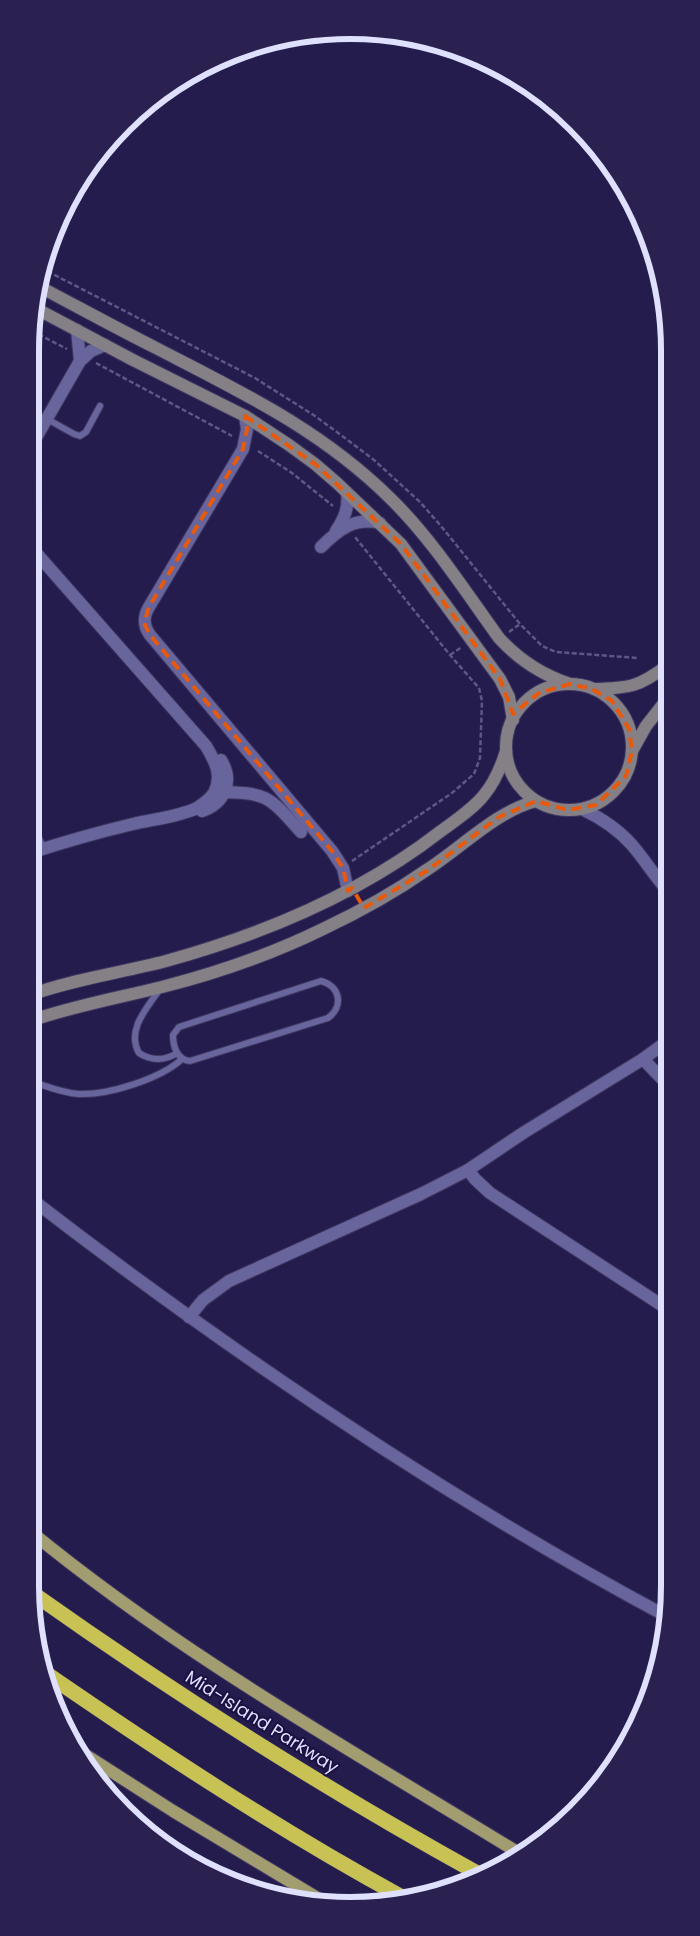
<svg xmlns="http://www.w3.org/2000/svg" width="700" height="1936" viewBox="0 0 700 1936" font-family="Poppins,sans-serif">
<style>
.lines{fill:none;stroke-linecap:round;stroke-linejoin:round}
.lane-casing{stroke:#403862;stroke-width:8}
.street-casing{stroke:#403862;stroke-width:14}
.secondary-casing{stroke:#403862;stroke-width:14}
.primary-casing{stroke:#403862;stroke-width:14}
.highway-casing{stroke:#403862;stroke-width:16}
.path{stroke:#5d5884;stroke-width:2.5;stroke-dasharray:5 2.5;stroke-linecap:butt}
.lane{stroke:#68649c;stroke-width:6}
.street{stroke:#68649c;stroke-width:12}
.secondary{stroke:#858086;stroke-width:12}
.primary{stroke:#a29c71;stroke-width:12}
.highway{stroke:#c8c154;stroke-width:15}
.marked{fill:none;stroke:#e8590c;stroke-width:4;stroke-dasharray:10 6;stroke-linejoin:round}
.labels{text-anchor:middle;stroke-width:4;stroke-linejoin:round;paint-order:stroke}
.street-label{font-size:18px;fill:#dfdffe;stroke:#1a1141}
.rim{fill:none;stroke:#dfdffe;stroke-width:6}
</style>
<rect width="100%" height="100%" fill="#231c4d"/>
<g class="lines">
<defs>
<g id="lane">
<path d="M47 419 74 434 80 436 86 432 100 406"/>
<path d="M321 981C340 986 344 1006 328 1018L190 1061C177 1060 173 1046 173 1035L179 1027Z"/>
<path d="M160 989C147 1008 126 1030 139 1053 151 1061 165 1061 177 1053"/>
<path d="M30 1081C46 1086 62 1093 79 1094 109 1095 160 1079 182 1059"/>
</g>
<g id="street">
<path d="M77 330 80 361"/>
<path d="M245 416 247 429 243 449 149 607C143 617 143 625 150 635L332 851 343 868 348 891"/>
<path d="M30 448 80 361 91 351 105 345"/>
<path d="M336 531C344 519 349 508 347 493"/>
<path d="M30 546 206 746C215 761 223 776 214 793 210 799 203 804 197 808 178 817 154 819 133 824 99 832 64 842 30 853"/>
<path d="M321 547C338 530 354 517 380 523"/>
<path d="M217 792C267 793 267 794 301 832"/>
<path d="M582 809C601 818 618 829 632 845 645 860 655 877 668 891"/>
<path d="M202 811C225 803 234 781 221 760"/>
<path d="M30 828 41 849"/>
<path d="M643 1059 669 1086"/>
<path d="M468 1170 475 1179 490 1193 669 1310"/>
<path d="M30 1198C231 1353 442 1496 666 1616"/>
<path d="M189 1317 203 1300 229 1281 421 1194 468 1170 523 1133 643 1059 669 1040"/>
</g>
<g id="secondary">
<path d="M38 286C78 307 116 328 156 348 241 392 320 429 390 498 432 539 465 591 499 638 520 661 542 675 570 684"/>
<path d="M35 308 133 360 245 416 289 445 315 464 337 483 401 544 500 679 509 697 513 720"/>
<circle cx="569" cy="747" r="63"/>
<path d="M594 689C630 688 639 687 668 665"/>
<path d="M632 751 646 726 668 698"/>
<path d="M30 995C74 979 120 973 166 961 264 934 360 894 441 831 456 820 473 809 484 795 495 782 501 767 506 751"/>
<path d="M30 1021C73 1006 118 998 162 987 217 973 272 954 323 929 359 912 395 892 428 869 462 847 497 811 536 801"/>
</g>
<g id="primary">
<path d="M30 1531C182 1656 355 1752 522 1855"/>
<path d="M81 1752 173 1811 324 1902"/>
</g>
<g id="highway">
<path d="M31 1592C175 1694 325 1789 479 1874"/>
<path d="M47 1674C162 1753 279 1830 402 1897"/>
</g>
</defs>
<use href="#lane" class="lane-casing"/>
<use href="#street" class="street-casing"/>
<use href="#secondary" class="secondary-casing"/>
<use href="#primary" class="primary-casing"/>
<use href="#highway" class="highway-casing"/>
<g class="path">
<path d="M41 268 255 378 315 416 349 441 374 460 420 502 441 526 520 624 542 646 556 652 638 658"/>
<path d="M32 331 67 349"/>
<path d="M96 363 232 436"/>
<path d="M258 451 292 473 333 506"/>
<path d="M509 632 520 624"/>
<path d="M666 637 668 640"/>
<path d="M450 655 462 647"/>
<path d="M352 861 452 793 474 774 480 758 482 701 479 688 450 655 355 537"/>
</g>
<use href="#lane" class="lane"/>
<use href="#street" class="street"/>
<use href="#secondary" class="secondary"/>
<use href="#primary" class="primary"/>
<use href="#highway" class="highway"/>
</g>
<path class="marked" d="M245 416 315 464 401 544 500 679 513 714 539 693 570 684 592 689 612 701 629 729 632 751 626 776 596 805 568 810 536 801 499 817 428 870 364 908 352 888 348 891 343 868 332 851 150 635 144 623 149 607 243 449 247 429Z"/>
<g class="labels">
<g class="street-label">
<text transform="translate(262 1722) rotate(32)" y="6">Mid-Island Parkway</text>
</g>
</g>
<path d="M0 0H700V1936H0ZM350 39H350A311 311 0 0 1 661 350V1586A311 311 0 0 1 350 1897H350A311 311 0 0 1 39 1586V350A311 311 0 0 1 350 39Z" fill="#2a2150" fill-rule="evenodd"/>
<path class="rim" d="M350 39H350A311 311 0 0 1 661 350V1586A311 311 0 0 1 350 1897H350A311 311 0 0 1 39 1586V350A311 311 0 0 1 350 39Z"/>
</svg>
